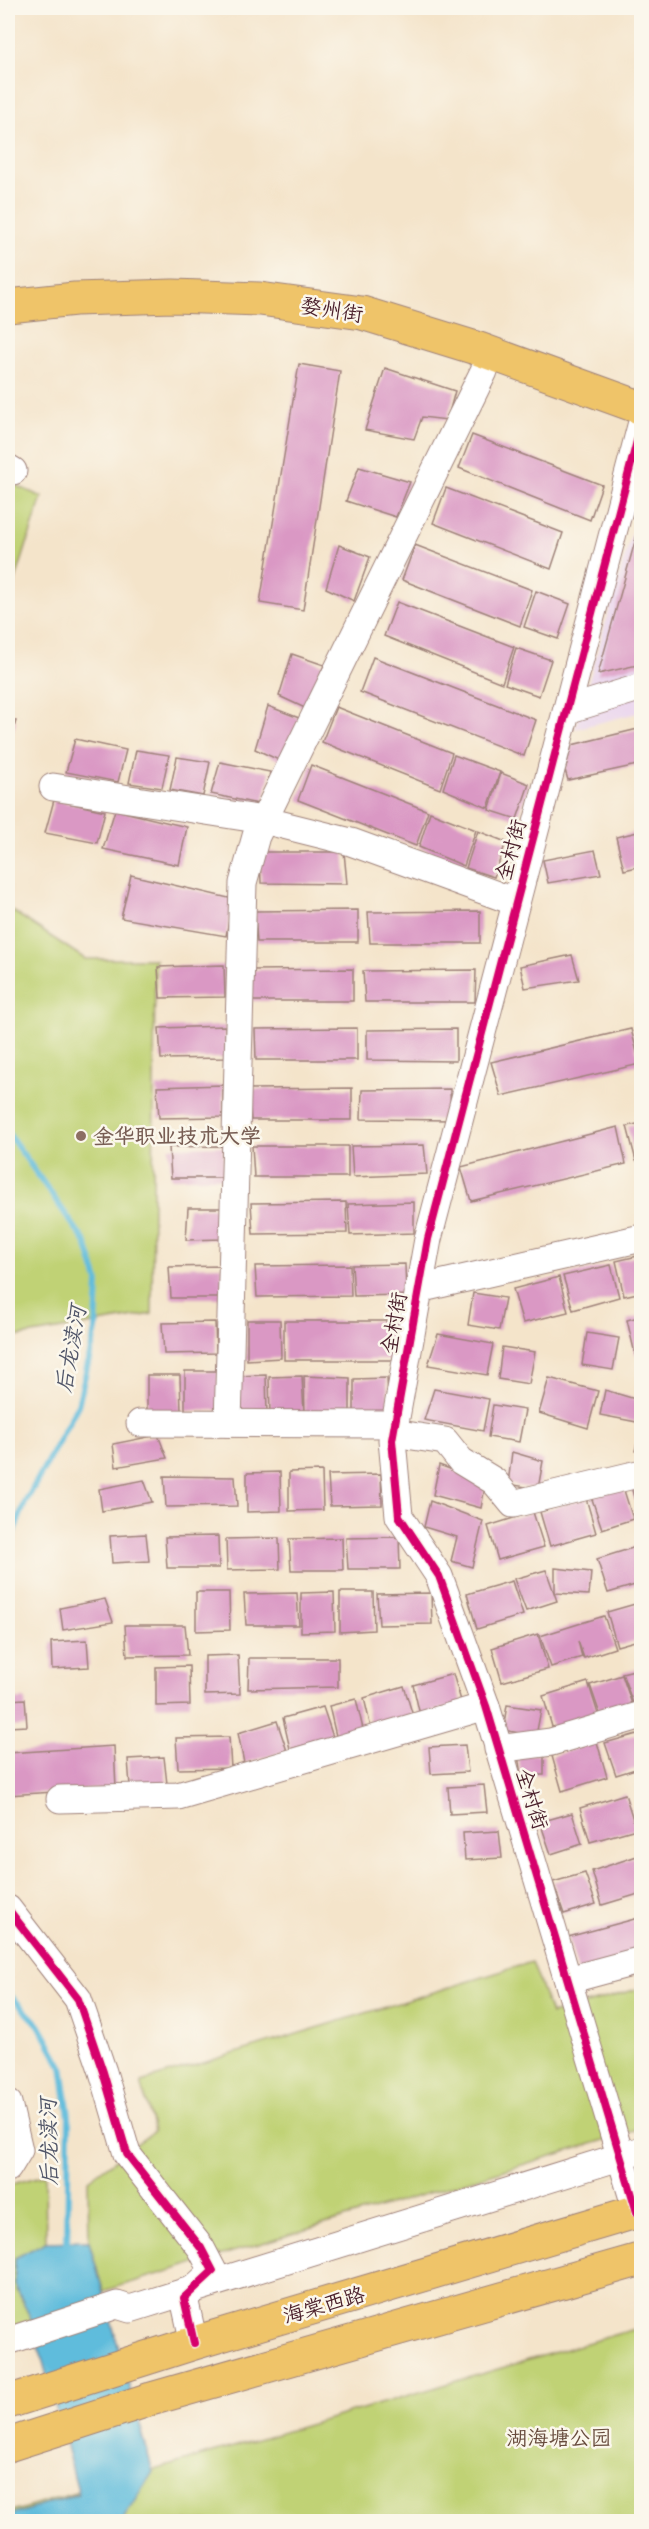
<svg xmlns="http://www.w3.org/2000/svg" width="649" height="2529" viewBox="0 0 649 2529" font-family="Mynerve,'LXGW WenKai TC',sans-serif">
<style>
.built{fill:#e8d2ee}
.green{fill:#c0d275;stroke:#857850;stroke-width:1.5}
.water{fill:#5ebcdc;stroke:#546e84;stroke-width:1.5}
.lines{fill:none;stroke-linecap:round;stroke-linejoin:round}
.stream{stroke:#5ebcdc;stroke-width:6}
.building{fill:#da98c4}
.minor-casing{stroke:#9f827a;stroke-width:29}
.major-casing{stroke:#9f827a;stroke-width:35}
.minor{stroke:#fff;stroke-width:27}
.major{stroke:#efc469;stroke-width:33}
.cycleway-casing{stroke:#fbf7ec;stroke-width:11}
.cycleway{stroke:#d6006c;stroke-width:8}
.education-dot{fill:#8d6e63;stroke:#fbf7ec;stroke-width:2}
.labels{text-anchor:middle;stroke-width:5;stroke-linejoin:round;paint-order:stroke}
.street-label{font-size:21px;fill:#4a1f2b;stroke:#fbf7ec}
.education-label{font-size:21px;font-weight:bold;fill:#785e54;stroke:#fbf7ec;text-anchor:start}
.park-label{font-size:21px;fill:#684c3e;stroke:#fbf7ec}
.water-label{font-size:22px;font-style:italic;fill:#515669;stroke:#fbf7ec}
</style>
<rect width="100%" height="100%" fill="#fbf7ec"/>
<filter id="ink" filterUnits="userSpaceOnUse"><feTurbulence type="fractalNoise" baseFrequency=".0167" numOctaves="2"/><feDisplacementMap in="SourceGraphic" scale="12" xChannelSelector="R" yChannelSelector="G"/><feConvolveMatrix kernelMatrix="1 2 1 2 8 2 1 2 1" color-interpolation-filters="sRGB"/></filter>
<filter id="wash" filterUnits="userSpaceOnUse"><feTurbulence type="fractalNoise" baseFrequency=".008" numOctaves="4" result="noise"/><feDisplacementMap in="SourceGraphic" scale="24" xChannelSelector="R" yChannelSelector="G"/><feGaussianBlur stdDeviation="1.35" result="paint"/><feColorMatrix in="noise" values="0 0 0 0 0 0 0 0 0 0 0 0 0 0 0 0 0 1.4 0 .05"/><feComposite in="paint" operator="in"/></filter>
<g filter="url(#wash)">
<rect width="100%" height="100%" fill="#f4e4ca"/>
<path class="built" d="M641 501V712L575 729Z"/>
<g class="green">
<path d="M8 482 42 497 8 604Z"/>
<path d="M8 908 85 959H155L152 1314 8 1338Z"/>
<path d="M532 1962 551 2014 641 1988V2129L103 2291 89 2241 88 2180 154 2131 141 2082Z"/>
<path d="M45 2175 46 2242 15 2258V2285L32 2321 8 2328V2185Z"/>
<path d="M641 2327V2521L8 2522V2513Z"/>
</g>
<path class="water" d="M89 2241 153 2472 122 2521 8 2522V2516L79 2494 32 2321 15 2285V2258L46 2242Z"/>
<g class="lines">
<g class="stream">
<path d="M8 1133 86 1243 98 1281 96 1329 78 1405 25 1503 8 1546"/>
<path d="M8 1993 39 2025 62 2066 69 2116 67 2249"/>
</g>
</g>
<g id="blocks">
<g class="building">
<path d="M299 364 340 371 303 610 260 603Z"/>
<path d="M385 368 455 391 447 420 422 417 414 439 365 430Z"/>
<path d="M472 435 602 485 590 520 459 468Z"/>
<path d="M359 467 410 482 396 517 346 501Z"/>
<path d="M446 488 563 533 551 569 433 523Z"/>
<path d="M641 520 642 664 598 674Z"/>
<path d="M339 545 370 557 354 601 326 588Z"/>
<path d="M415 545 532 590 520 626 402 580Z"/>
<path d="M536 591 570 604 558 639 524 627Z"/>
<path d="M397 602 514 647 502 683 384 636Z"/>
<path d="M516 648 551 660 539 696 505 684Z"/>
<path d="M292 654 324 665 307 709 279 696Z"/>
<path d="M373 657 536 720 524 756 360 692Z"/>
<path d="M268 706 299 718 283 762 255 749Z"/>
<path d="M336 707 452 753 440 789 322 742Z"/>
<path d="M8 718 16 721 8 747Z"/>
<path d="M642 728V764L568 780 565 770 572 745Z"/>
<path d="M75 739 126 750 118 782 66 772Z"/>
<path d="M136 750 169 755 162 788 129 783Z"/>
<path d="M454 755 500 772 488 808 443 789Z"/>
<path d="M177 757 210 762 203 796 170 790Z"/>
<path d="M220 762 270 772 263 805 211 794Z"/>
<path d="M311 765 428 811 416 846 298 800Z"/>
<path d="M501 773 529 784 517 819 489 810Z"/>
<path d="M54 800 105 811 97 843 45 833Z"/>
<path d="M115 810 187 827 179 865 103 849Z"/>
<path d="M430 812 476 830 464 866 419 847Z"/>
<path d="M478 831 506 842 494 877 466 868Z"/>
<path d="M642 831V866L624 870 616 837Z"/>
<path d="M595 850 601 874 548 883 543 860Z"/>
<path d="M260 852H344L347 884 261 883Z"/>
<path d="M131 875 233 899 226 936 121 918Z"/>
<path d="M358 910V942H257L255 911Z"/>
<path d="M480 911V943H370L368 912Z"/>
<path d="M572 955 579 980 525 988 520 966Z"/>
<path d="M224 965 225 997 160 998 158 967Z"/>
<path d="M353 969V1001H252L251 970Z"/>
<path d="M476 970 475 1002H365L363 971Z"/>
<path d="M225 1026 226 1058 161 1059 159 1028Z"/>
<path d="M357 1028V1060H256L255 1029Z"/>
<path d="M456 1029V1061L367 1060V1030Z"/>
<path d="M631 1029 640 1064 501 1096 491 1062Z"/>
<path d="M223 1085V1117L159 1118 157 1087Z"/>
<path d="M352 1088V1120H251L249 1089Z"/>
<path d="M450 1089 451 1120 361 1119 362 1090Z"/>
<path d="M642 1123V1160L636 1161 627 1126Z"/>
<path d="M618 1127 626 1164 471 1201 461 1167Z"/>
<path d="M424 1145 427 1174 353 1177 351 1146Z"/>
<path d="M223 1146 224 1178H171L169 1147Z"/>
<path d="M252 1146H348V1177H254Z"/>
<path d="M346 1202 347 1233 253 1234 251 1203Z"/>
<path d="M414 1202V1233L350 1235 348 1204Z"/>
<path d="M188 1208H222L223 1239 186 1240Z"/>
<path d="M642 1255V1292L624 1296 616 1261Z"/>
<path d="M405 1264 406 1295 354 1296 352 1265Z"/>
<path d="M350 1265 351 1296 257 1297 255 1266Z"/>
<path d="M611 1265 619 1297 573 1310 563 1276Z"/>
<path d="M222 1266 223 1298H171L169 1267Z"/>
<path d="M559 1277 568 1312 523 1323 513 1289Z"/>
<path d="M473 1293 505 1298 499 1330 468 1325Z"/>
<path d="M642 1316V1353L635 1354 627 1320Z"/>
<path d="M247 1320H280L281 1358 247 1360Z"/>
<path d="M284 1321H396L397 1360H284Z"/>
<path d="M215 1322 216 1353 164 1354 162 1323Z"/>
<path d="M587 1333 619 1338 613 1370 582 1365Z"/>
<path d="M438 1334 493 1344 487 1375 428 1365Z"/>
<path d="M502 1347 535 1352 529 1384 498 1379Z"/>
<path d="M185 1371H218L219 1410 185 1411Z"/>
<path d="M147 1375H180L181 1413 147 1415Z"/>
<path d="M266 1375 267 1413 237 1414 238 1376Z"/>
<path d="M302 1376 304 1415 270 1416 269 1377Z"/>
<path d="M304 1376 350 1378V1417L305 1415Z"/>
<path d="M387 1378 389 1417 354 1418V1379Z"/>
<path d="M549 1378 598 1391 588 1428 539 1413Z"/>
<path d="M434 1389 489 1399 483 1431 424 1420Z"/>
<path d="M605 1390 642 1401V1423L600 1415Z"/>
<path d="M493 1405 525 1410 519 1442 488 1437Z"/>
<path d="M641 1428H642V1452L635 1451Z"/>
<path d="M158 1435 167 1458 116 1467 113 1444Z"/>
<path d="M512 1452 543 1461 538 1489 508 1484Z"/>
<path d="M439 1465 486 1482 481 1508 433 1495Z"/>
<path d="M322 1471 323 1510 289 1511V1472Z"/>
<path d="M280 1472 281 1511 247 1512V1473Z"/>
<path d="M381 1474 382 1505 330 1506 328 1475Z"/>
<path d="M164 1476 235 1477 237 1506 166 1507Z"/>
<path d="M144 1480 152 1502 102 1511 99 1489Z"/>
<path d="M642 1482V1515H639L630 1483Z"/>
<path d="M623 1487 633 1519 602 1529 591 1496Z"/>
<path d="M586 1498 596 1533 550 1546 540 1512Z"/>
<path d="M430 1501 483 1521 472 1567 451 1561 457 1537 424 1527Z"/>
<path d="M533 1512 544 1547 498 1560 488 1526Z"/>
<path d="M146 1534 149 1561 112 1563 110 1536Z"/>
<path d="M218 1536 219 1568H167L165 1537Z"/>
<path d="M399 1537 400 1569H348L346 1538Z"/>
<path d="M279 1538 280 1569 227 1570 226 1539Z"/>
<path d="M342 1538 343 1570H291L289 1539Z"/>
<path d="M642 1545V1583L608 1593 597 1559Z"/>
<path d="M555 1568 591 1572 589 1595 555 1593Z"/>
<path d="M546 1570 557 1601 526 1611 514 1579Z"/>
<path d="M512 1581 523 1615 477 1629 467 1594Z"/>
<path d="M196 1592H229L230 1630 196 1631Z"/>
<path d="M334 1592 335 1631 301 1632V1593Z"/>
<path d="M340 1592H373L374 1630 340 1632Z"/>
<path d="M297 1593 299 1625H246L244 1594Z"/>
<path d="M431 1593 432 1624 379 1625 377 1594Z"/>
<path d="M105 1599 113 1622 63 1630 60 1608Z"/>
<path d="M642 1602V1639L617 1646 607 1612Z"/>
<path d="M604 1616 615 1648 584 1658 578 1641 582 1657 551 1667 540 1636Z"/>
<path d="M125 1625H185L188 1655 127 1656Z"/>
<path d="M538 1634 548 1669 502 1682 492 1648Z"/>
<path d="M87 1640 89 1667 52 1669 51 1642Z"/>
<path d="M238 1655 240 1694 205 1695V1656Z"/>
<path d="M249 1658H338V1687L248 1689Z"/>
<path d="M189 1666 190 1705 156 1706V1667Z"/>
<path d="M642 1668V1703L634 1706 622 1673Z"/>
<path d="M453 1674 462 1704 420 1715 413 1685Z"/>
<path d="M622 1675 633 1707 601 1717 590 1685Z"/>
<path d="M588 1682 599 1717 553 1730 543 1696Z"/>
<path d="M404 1686 413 1716 371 1728 364 1698Z"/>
<path d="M25 1699 27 1726 8 1727V1700Z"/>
<path d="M356 1699 363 1729 336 1736 329 1706Z"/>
<path d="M507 1705 541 1710 536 1736 503 1730Z"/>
<path d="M323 1707 333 1737 290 1749 283 1718Z"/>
<path d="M277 1721 287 1751 244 1763 238 1733Z"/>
<path d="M637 1734 642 1747V1767L616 1775 605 1743Z"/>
<path d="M229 1737 231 1768 178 1769 176 1738Z"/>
<path d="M597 1742 607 1777 562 1791 552 1756Z"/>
<path d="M465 1745 468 1772 431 1774 429 1747Z"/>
<path d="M114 1746 116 1788 8 1795V1753Z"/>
<path d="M544 1754V1775H521L518 1755Z"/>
<path d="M164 1757 167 1784 130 1786 128 1759Z"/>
<path d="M484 1785 487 1812 450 1814 448 1787Z"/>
<path d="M625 1794 636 1829 590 1842 580 1808Z"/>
<path d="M572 1813 582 1844 551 1854 540 1822Z"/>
<path d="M499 1831 502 1858 465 1860 463 1833Z"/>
<path d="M637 1856 642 1871V1893L602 1905 592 1871Z"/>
<path d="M585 1873 596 1904 564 1914 553 1882Z"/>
<path d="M642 1917V1953L578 1972 568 1937Z"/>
</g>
</g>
</g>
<g filter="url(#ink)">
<use href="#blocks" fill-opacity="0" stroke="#9f827a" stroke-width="1.5"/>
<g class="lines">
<defs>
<g id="minor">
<path d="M8 468 13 471"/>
<path d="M567 710 642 687"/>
<path d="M53 787 263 820 351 842 516 902"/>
<path d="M418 1289 642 1238"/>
<path d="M140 1423 395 1424"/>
<path d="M228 1423 243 883 256 836 484 371"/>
<path d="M393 1433 445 1441 461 1461 494 1481 513 1504 642 1473"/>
<path d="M498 1749 551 1742 642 1715"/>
<path d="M60 1799 178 1796 486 1706"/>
<path d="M8 1909 78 1999 103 2072 127 2154 201 2248 213 2271 184 2298 194 2343"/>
<path d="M568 1980 642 1960"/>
<path d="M8 2103 19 2150 8 2168"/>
<path d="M637 2212 486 1706 439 1576 399 1516 392 1440 428 1239 641 426"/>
<path d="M8 2341 117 2305 130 2309 642 2150"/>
</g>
<g id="major">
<path d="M8 306 75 299 173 296 260 299 362 313 479 349 642 408"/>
<path d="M8 2402 194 2343 642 2210"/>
<path d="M8 2445 151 2399 642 2259"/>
</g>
</defs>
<use href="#minor" class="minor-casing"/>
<use href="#major" class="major-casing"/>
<use href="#minor" class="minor"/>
<use href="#major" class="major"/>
<defs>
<g id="cycleway">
<path d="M8 1909 78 1999 103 2072 127 2154 201 2248 213 2271 184 2298 194 2343"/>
<path d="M637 2212 486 1706 439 1576 399 1516 392 1440 428 1239 641 426"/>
</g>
</defs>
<use href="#cycleway" class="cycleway-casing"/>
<use href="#cycleway" class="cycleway"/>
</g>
</g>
<circle class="education-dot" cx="81" cy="1136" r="6"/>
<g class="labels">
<g class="street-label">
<text transform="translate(332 310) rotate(9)" y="7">婺州街</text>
<text transform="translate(511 850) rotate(-75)" y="7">全村街</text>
<text transform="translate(394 1323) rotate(-80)" y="7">全村街</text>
<text transform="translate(532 1799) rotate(73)" y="7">全村街</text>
<text transform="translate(324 2305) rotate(-16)" y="7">海棠西路</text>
</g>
<g class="education-label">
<text x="93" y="1143">金华职业技术大学</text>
</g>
<g class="park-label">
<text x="559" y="2445">湖海塘公园</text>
</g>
<g class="water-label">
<text transform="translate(70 1349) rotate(-80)" y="8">后龙渎河</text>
<text transform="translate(48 2142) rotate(-91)" y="8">后龙渎河</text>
</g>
</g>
<rect width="649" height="2529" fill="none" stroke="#fbf7ec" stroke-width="30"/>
</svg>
